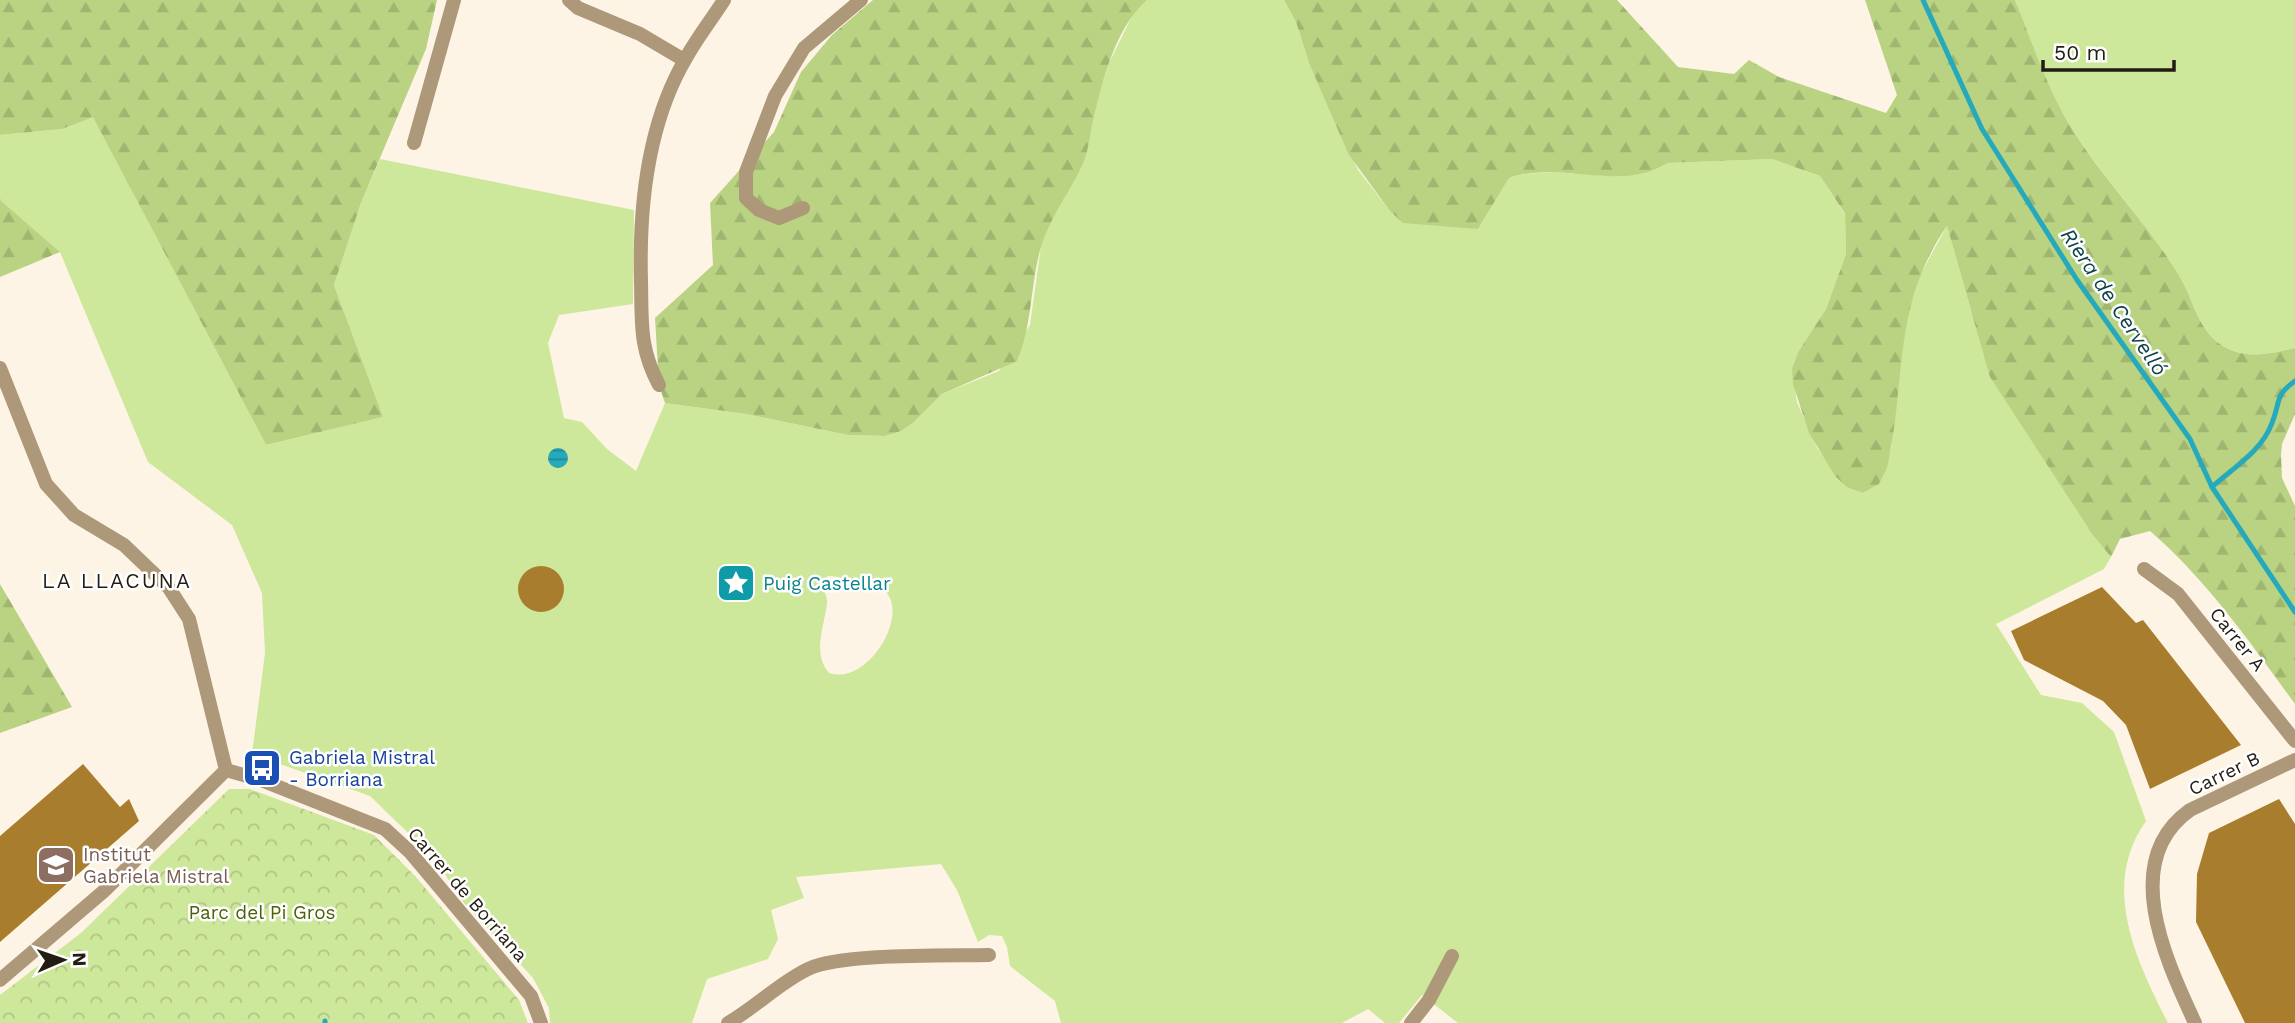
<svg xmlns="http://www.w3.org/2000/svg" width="2295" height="1023" viewBox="0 0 2295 1023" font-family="'Work Sans',sans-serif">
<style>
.grass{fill:#cde79b;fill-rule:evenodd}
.forest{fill:url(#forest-firs)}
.park{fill:url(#park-crowns)}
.water{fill:url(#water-rules)}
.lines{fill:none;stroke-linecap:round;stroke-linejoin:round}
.stream{stroke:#26a9bb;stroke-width:5}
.building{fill:#a87e2e}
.minor{stroke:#ae987a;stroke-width:14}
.labels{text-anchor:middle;stroke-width:5;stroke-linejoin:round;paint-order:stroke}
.culture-label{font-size:19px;fill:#0d838f;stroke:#fff;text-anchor:start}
.street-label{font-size:19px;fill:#221c13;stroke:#fff}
.transit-label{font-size:19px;fill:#164399;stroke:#fff;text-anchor:start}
.education-label{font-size:19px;fill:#785e54;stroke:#fff;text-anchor:start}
.park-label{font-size:19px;fill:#4b6105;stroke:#fff}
.water-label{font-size:21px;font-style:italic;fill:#0b424a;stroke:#fff}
.neighbourhood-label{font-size:21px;letter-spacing:2px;fill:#221c13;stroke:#fff}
</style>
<defs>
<pattern id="forest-firs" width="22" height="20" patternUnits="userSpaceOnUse" patternTransform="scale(1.75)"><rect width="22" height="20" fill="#b9d383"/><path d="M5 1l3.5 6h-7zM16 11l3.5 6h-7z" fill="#9fb570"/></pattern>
<pattern id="park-crowns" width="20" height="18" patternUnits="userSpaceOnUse" patternTransform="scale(1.75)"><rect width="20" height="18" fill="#cde79b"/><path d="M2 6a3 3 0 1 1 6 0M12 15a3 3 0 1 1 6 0" fill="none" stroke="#b0c685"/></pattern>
<pattern id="water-rules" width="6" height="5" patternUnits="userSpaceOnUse" patternTransform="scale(1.75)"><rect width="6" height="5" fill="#26a9bb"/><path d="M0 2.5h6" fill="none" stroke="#208997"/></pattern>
</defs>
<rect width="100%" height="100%" fill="#fef4e5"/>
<g class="grass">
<path d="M1147 0H1284L1296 22 1309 63 1358 170 1390 211 1478 229 1509 178C1560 161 1623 191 1668 163L1772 159 1820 176 1845 215 1846 254 1826 309 1798 352 1792 368 1797 402 1817 448 1848 488 1863 493 1879 484 1891 450 1904 326 1920 275 1947 226 1970 307 2046 460 2111 557 2104 569 1996 624 2041 695 2082 703 2114 732 2146 821C2100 886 2136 960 2168 1023H1458L1422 995 1399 1023H1385L1368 1009 1342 1023H1061L1055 1001 1010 966 1007 947 1002 936 989 935 978 942 957 890 941 864 796 877 804 898 771 910 778 939 768 959 707 979 692 1023H550L549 1008 533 978 464 903 434 858 370 796 252 754 265 653 262 593 232 525 148 462 60 252 0 201V135L62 129 93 116 266 445 383 417 334 285 361 203 380 159 634 210 633 304 559 315 548 343 564 418 582 422 607 449 636 471 665 403 746 414 848 435 884 436 915 421 942 394 999 371 1030 325 1041 246 1046 229 1065 197 1109 63 1135 10ZM828 576C840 576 849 580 860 583 869 585 879 585 886 592 909 617 867 686 829 673 812 653 824 627 827 604 828 597 823 590 822 583Z"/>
<path d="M2015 0H2295V348C2269 354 2247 360 2223 346 2198 331 2194 301 2181 279 2151 227 2106 182 2074 132 2048 92 2032 44 2015 0Z"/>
</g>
<g class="forest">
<path d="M0 0H437L426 49 361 203 334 285 383 417 266 445 93 117 62 129 0 135Z"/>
<path d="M873 0H1147C1115 28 1103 80 1093 120 1090 133 1089 148 1084 161 1072 189 1049 219 1041 247 1030 285 1033 323 1017 361L942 394 915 421 901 431 884 436 848 435 746 414 665 403 659 385 655 318 713 265 710 203 774 132 801 72 832 35Z"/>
<path d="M1284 0H1617L1678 67 1734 74 1749 60 1779 77 1886 113 1897 95 1865 0H2015C2033 44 2048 92 2074 132 2106 183 2151 227 2181 279 2194 301 2198 331 2223 346 2247 360 2269 354 2295 348V414L2282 444 2281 455 2282 478 2295 506V704C2252 645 2206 579 2150 531L2120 539 2111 557 2093 535 1990 377 1947 226C1891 307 1907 380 1887 468L1879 484 1863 493 1848 488 1835 476 1809 433 1793 384 1792 368 1798 352 1826 309 1846 254 1845 214 1820 176 1772 159 1668 163C1619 193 1562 160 1509 178L1478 229 1403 223 1390 211 1349 155 1309 63 1296 22Z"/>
<path d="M0 198 1 201 60 252 0 277Z"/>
<path d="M0 584 72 707 0 733Z"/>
</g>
<path class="park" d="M229 789H250L374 835 416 877 519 1000 528 1023H0V995L81 933Z"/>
<circle class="water" cx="558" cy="458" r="10"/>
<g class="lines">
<g class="stream">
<path d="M1923 0 1982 129 2077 280 2190 439 2212 487 2295 612"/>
<path d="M2212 487C2233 468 2262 451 2272 423 2281 401 2274 396 2295 381"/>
<path d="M325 1023V1021"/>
</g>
</g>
<g class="building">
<circle cx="541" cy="589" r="23"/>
<path d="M2102 587 2136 623 2143 620 2241 745 2150 789 2126 725 2103 701 2024 660 2011 631Z"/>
<path d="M83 764 120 807 129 799 139 821 0 942V836Z"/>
<path d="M2279 799 2295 824V1023H2245L2196 922 2197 874 2209 833Z"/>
</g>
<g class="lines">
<g class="minor">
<path d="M569 0 578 8 640 34 684 60"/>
<path d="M414 143 454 0"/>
<path d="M803 208 779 218 759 210 746 198V172L775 96 804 48 861 0"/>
<path d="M0 368 46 484 74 515 124 545 169 588 189 619 226 770"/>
<path d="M659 385C639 348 642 322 641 281 639 207 647 124 686 58 697 38 712 19 724 0"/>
<path d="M2144 569 2178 594 2295 741"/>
<path d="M226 770 261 780 385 829 410 852 531 996 541 1023"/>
<path d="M0 980 104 891 226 770"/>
<path d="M728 1023C756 1007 779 983 808 969 841 953 948 956 989 955"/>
<path d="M1411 1023 1429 1000 1452 956"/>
<path d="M2195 1023C2167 962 2118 861 2190 810L2295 760"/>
</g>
</g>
<defs>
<symbol id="sight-square" viewBox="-11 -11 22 22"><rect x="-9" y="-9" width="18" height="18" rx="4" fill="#0f9aa8" stroke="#fff"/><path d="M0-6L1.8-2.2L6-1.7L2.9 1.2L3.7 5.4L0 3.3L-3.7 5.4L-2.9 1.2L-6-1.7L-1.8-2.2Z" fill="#fff"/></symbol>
<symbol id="bus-square" viewBox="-11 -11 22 22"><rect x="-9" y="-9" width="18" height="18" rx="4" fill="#1a4fb4" stroke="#fff"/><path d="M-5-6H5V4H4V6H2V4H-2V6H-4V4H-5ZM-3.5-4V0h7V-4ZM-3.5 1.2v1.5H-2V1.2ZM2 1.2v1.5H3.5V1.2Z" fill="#fff"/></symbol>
<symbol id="school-square" viewBox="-11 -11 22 22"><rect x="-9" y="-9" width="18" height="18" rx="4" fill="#8d6e63" stroke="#fff"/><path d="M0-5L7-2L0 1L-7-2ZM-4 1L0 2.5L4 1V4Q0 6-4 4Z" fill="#fff"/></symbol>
</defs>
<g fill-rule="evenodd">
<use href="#sight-square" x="714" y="561" width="44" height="44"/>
<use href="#bus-square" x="240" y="746" width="44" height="44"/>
<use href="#school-square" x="34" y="843" width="44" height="44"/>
</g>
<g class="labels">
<g class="culture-label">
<text x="763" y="590">Puig Castellar</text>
</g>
<g class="street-label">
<text transform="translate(2238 639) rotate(51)" y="7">Carrer A</text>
<text transform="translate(2224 773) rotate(-26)" y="7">Carrer B</text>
<text transform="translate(468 894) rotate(49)" y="7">Carrer de Borriana</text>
</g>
<g class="transit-label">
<text x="289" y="764">Gabriela Mistral<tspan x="289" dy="22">- Borriana</tspan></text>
</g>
<g class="education-label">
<text x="83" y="861">Institut<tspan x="83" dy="22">Gabriela Mistral</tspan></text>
</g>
<g class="park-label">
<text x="262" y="919">Parc del Pi Gros</text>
</g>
<g class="water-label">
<text transform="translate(2114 302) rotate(56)" y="7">Riera de Cervelló</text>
</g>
<g class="neighbourhood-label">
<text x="117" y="588">LA LLACUNA</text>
</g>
</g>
<g transform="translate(63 960) rotate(88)" stroke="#ffffff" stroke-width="5" paint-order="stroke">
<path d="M0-5L12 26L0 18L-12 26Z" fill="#221c13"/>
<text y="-10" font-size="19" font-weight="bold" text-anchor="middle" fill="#221c13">N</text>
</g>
<path d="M2043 60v10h131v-10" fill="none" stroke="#221c13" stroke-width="3.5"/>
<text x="2054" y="60" font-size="21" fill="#221c13" stroke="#ffffff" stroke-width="5" paint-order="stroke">50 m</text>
</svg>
